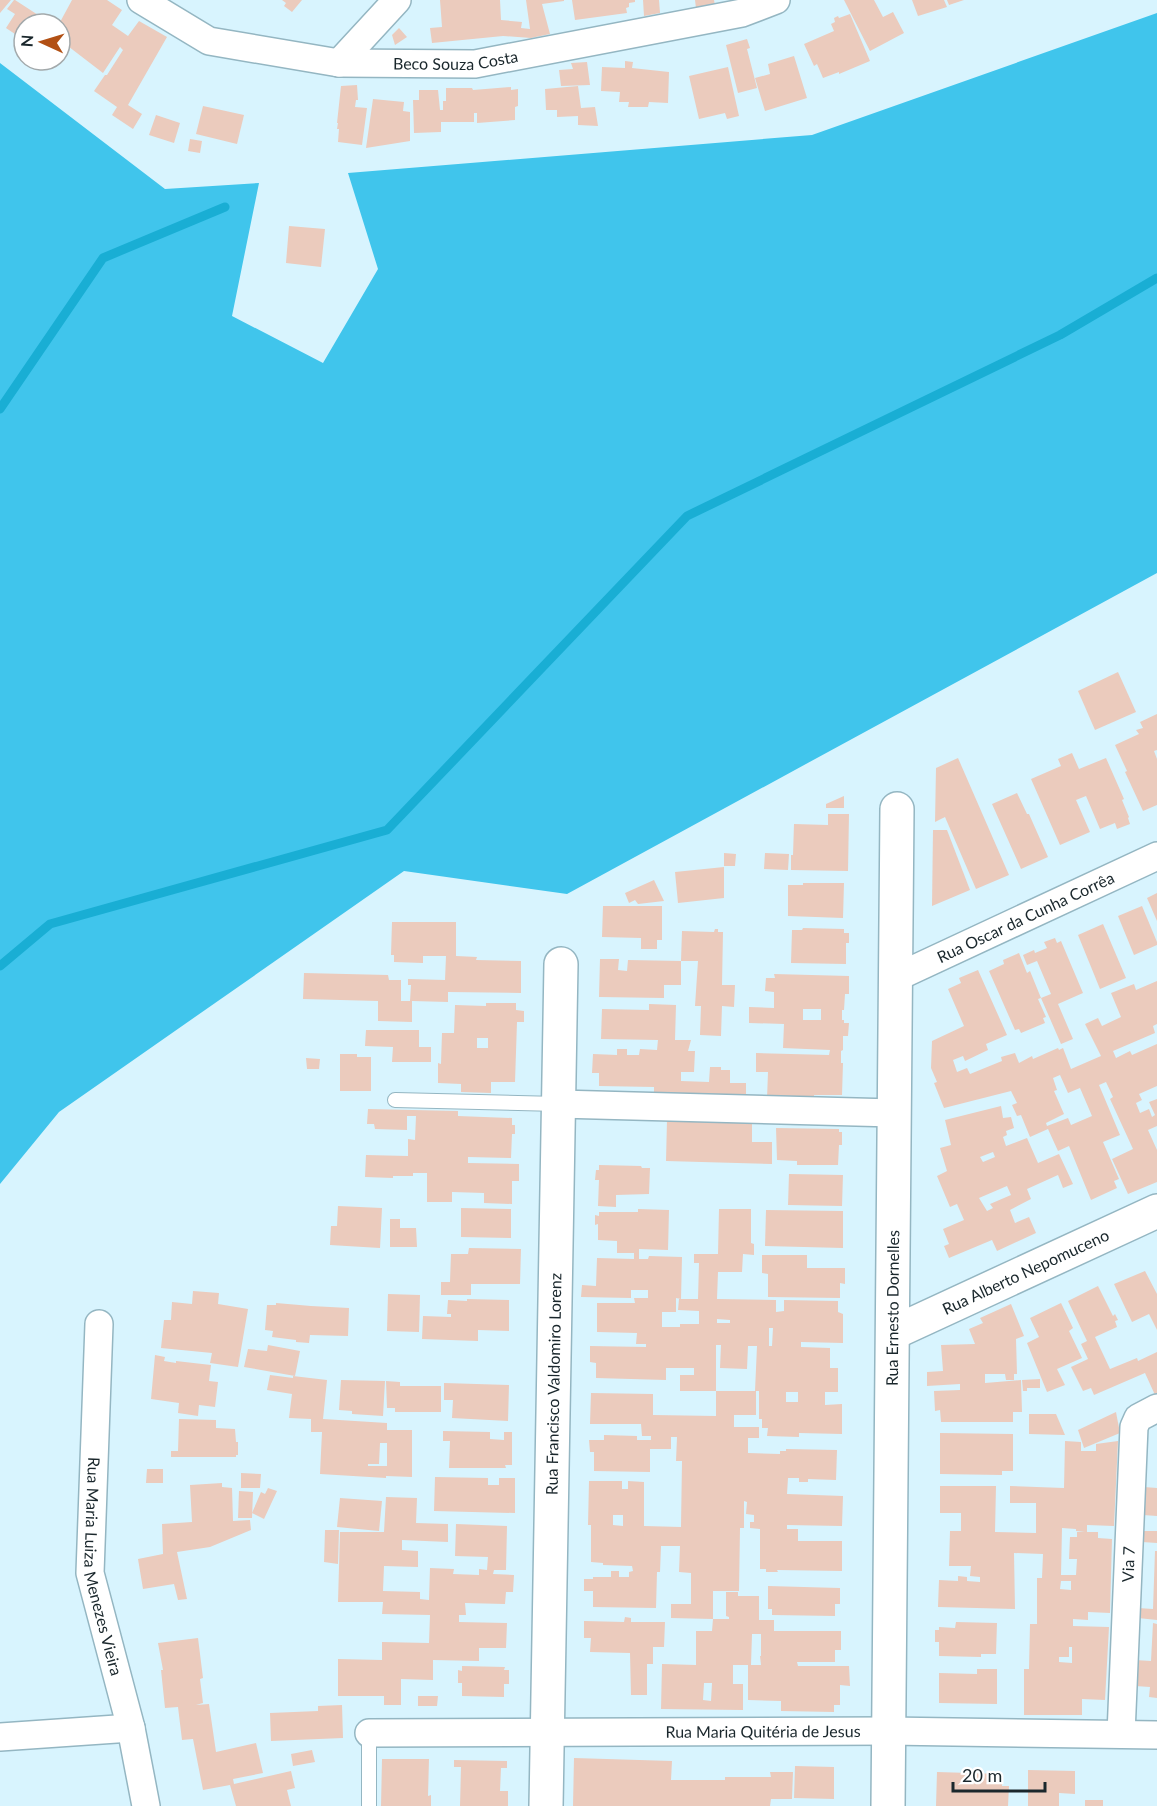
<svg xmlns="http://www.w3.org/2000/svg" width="1157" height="1806" viewBox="0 0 1157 1806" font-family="Lato,sans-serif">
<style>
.forest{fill:#40c5ec}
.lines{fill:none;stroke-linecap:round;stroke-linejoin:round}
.stream{stroke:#19aed4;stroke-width:9}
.building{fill:#ebcbbd;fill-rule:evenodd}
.lane-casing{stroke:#94b6c2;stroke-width:16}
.street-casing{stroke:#94b6c2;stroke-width:30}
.secondary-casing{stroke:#94b6c2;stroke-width:36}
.lane{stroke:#fff;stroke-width:14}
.street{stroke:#fff;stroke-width:27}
.secondary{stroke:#fff;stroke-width:33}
.labels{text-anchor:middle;stroke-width:5;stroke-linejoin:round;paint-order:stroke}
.street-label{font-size:16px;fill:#1a272c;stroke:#fff}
</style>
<rect width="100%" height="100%" fill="#d8f4fe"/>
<path class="forest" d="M1157 13V573L567 894 404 871 59 1112 0 1184V63L165 189 259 183 232 316 323 363 378 269 348 173 812 135Z"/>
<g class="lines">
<g class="stream">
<path d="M0 409 103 258 225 207"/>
<path d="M0 966 50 924 387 830 687 516 1060 335 1157 278"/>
</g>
</g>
<g class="building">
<path d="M0 0H11L0 13Z"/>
<path d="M14 0H15L52 24H24V40L6 28 15 14 7 9Z"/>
<path d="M72 0H107L122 10 112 25 128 36 139 21 167 37 128 105 142 114 133 129 112 115 117 107 94 91 105 75H107L123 50 120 47 103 73 60 40V24H59Z"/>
<path d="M282 0H302L292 12 284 6 286 3Z"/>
<path d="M440 0H500L501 20 522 22 521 28 530 29 526 0H564V1L542 4 550 34 531 38 503 36 432 43 430 28 442 27Z"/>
<path d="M572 0H635V2L629 3V7L626 8 627 13 575 20Z"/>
<path d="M643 0H659L660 13 644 16Z"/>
<path d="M695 0H714L715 5 696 8Z"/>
<path d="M844 0H874L883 17 893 12 904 33 870 51Z"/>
<path d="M912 0H944L947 7 918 16Z"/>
<path d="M947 0H964L949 5Z"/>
<path d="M850 14 870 61 839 74V72L823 78 817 64 814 66 804 44 834 31 831 24 835 22 834 18 838 16 839 18Z"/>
<path d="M399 28 407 37 395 45 392 35Z"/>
<path d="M747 39 750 48 747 49 757 88 738 93 726 45Z"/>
<path d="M794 56 807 98 765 111 755 78 770 74 768 64Z"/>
<path d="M625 61 633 62 632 68 669 72 668 103 649 102 648 107H628L629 102H619L620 92 601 91 602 67 625 68Z"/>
<path d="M587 62 590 85 561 86 559 70 573 69 571 63Z"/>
<path d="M728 67 739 116 727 119 725 113 699 119 689 76Z"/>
<path d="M357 85 358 100H356L355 107 367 108 362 145 338 142 339 129H337L338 123H337L341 86Z"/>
<path d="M578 86 581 108 595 107 598 126 578 125V116L557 117V110H546L545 89Z"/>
<path d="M511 87V90L518 89V106L515 107V120L477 123V113H474V122H441V132L414 133 413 100H419V90H438L440 110H443V101H446V88H472L473 90Z"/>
<path d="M373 99 404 102 403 111 410 112V141L366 148Z"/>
<path d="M203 106 244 115 237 144 196 134Z"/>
<path d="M156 115 180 123 174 143 149 135Z"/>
<path d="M190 139 202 141 200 153 188 151Z"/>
<path d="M289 226 325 229 321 267 286 263Z"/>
<path d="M1118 672 1136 712 1095 730 1078 691Z"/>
<path d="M1157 714V750L1154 751 1157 759V805L1143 811 1125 772 1127 771 1115 745 1139 734 1136 730 1143 728 1140 722Z"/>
<path d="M1072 753 1079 769 1106 758 1124 799 1122 800 1129 817 1128 818 1130 824 1117 829 1115 823 1100 829 1086 796 1076 800 1090 832 1060 845 1031 779 1061 766 1058 759Z"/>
<path d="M958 758 1009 875 976 889 945 817 935 822 936 768Z"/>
<path d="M1017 793 1027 814H1029L1048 857 1021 869 992 804Z"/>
<path d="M844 796V808H826V804Z"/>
<path d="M828 814H849L848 871 791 870V855H793L794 824 828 825Z"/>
<path d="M933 830H947L970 890 932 906Z"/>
<path d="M724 853 736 854 735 866H724Z"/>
<path d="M765 853 789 854 788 870 764 869Z"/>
<path d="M724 867V898L678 903 675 872Z"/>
<path d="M654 880 664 901 638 904 635 900 629 903 625 893Z"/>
<path d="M803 883H844L843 918 788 916V885H803Z"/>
<path d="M1157 893V921L1147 898Z"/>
<path d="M603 906H662V940H657V949H641V938L602 937Z"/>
<path d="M1142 906 1157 942V945L1134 955 1118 916Z"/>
<path d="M392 922H456V956L477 957 476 960 521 961V993L448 992V1002L412 1001V1022L378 1021V1001L303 999 304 973 388 975 389 980H401V1001H410L411 985H408V979L445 980 446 956H423V963L394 962V955H391Z"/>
<path d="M1103 924 1126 978 1100 989 1078 935Z"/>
<path d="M803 928 844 929V933H849V943H846V964L791 963 792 930H802Z"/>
<path d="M715 929H718V932H723L722 985H735L734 1007 722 1006 721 1036 700 1035 701 1006H695L698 961H681L682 931 714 932Z"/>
<path d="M1055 938 1057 943 1061 941 1083 993 1058 1004 1073 1039 1061 1044 1041 998 1038 999 1046 1017 1043 1018 1045 1023 1021 1033 1019 1029 1015 1030 989 971 1004 964 1003 960 1019 953 1027 973 1030 971 1041 998 1051 994 1037 961 1027 965 1023 955 1034 950 1035 953 1047 948 1044 942Z"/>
<path d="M600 959H619L618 970 627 971 628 960 681 961V985H664V998L599 997Z"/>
<path d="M978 970 1007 1035 986 1044 988 1050 965 1061 963 1056 953 1060 957 1072 967 1068 970 1074 1002 1061 1001 1057 1015 1053 1019 1063 1032 1056 1033 1059 1058 1048 1059 1050 1063 1048 1071 1069 1101 1056 1085 1024 1098 1018 1102 1026 1121 1017 1111 993 1134 984 1136 990 1157 981V1024L1153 1026 1155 1033 1113 1051 1116 1058 1130 1051 1132 1055 1157 1044V1086L1139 1094 1142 1100 1136 1103 1140 1113 1149 1109 1152 1117 1155 1115 1149 1102 1157 1099V1126L1148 1130 1157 1150V1182L1128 1194 1112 1159 1133 1149 1110 1099 1113 1097 1106 1082 1099 1085 1120 1135 1103 1142 1119 1179 1114 1181 1117 1188 1091 1200 1069 1146 1058 1151 1048 1129 1030 1137 1021 1115 1017 1116 1012 1105 1017 1103 1011 1091 944 1108 934 1083 937 1082 931 1068 932 1041 964 1026 948 989 961 983 959 978ZM1060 1075 1068 1093 1080 1088 1092 1116 1071 1125 1068 1118 1047 1126 1046 1123 1064 1114 1054 1091 1057 1090 1053 1078Z"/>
<path d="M774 974 849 976V994H845L844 1010H842V1020H844V1023H849L848 1036H843V1050L841 1051V1063H843L842 1095H814V1096H793L794 1100 767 1099 768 1072H756V1053L829 1055 830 1050 783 1048 784 1024 749 1023V1007L774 1008V992L765 991 766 978H775ZM803 1009H821V1020H803Z"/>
<path d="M486 1003H516V1010L524 1011V1022H517L515 1082H491V1093L461 1092V1084L438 1083V1063L441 1064 442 1033H454L455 1005 486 1006ZM477 1038H488V1048H477Z"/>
<path d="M649 1004 676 1005 675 1040H691L688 1051H695L694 1072H681V1081L709 1082 710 1067H721V1070H730V1083H746V1099L654 1097V1087L599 1086V1073H592L593 1054 617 1055V1049H627V1055H639L640 1049 657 1050 658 1040 601 1039 602 1009 649 1010Z"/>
<path d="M366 1030H419V1047H431V1062H392L393 1047 365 1046Z"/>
<path d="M340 1054H357V1057H371V1091H340Z"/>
<path d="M306 1058 320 1059 319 1069H307Z"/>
<path d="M1001 1106 1003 1118 1011 1117 1014 1128 1006 1131 1007 1135 1003 1137 1006 1146 1027 1138 1038 1163 1059 1154 1073 1184 1063 1188 1058 1175 1027 1189 1031 1199 1010 1210 1015 1223 1029 1217 1036 1233 997 1251 992 1240 949 1258 944 1246 949 1244 943 1229 964 1220 957 1204 950 1207 937 1176 947 1171 940 1148 951 1145 945 1120ZM993 1152 995 1157 983 1162 980 1157ZM1007 1186 1011 1195 990 1204 993 1208 987 1211 979 1198Z"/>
<path d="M368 1109 458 1111V1116L512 1118V1125H515V1134H512L511 1158 468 1157V1163L519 1164V1181H512V1204L484 1203V1193L452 1192V1202H427V1173H413V1176H393V1178L365 1177 366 1155 408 1156V1139L415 1140 416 1116H407V1130L375 1129 374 1124H367Z"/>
<path d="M752 1117V1142H772V1164L666 1161 667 1120Z"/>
<path d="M776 1128 839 1129V1132H842V1145H839L838 1165H797V1161L777 1160Z"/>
<path d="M599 1165 641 1166 642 1168H650L649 1194 616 1195V1207L598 1206 599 1180H595L596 1170H599Z"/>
<path d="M789 1174 843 1175 842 1206 788 1205Z"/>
<path d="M338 1206 382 1208 380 1248 330 1245 331 1226H337Z"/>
<path d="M461 1208 511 1209V1238L461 1237Z"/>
<path d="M638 1209 669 1210 668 1250 639 1249V1259H648L649 1256 682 1257 681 1299H698L699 1263H694V1254H718L719 1209H751V1243L754 1244V1255L743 1254 742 1272H718L717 1299 776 1300V1312L784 1311V1300L838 1301V1312L843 1314V1343L801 1342V1347L830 1348V1368H838V1392H825V1405L842 1404V1434L799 1433V1437L767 1436 768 1428H762V1419H759V1391H755L757 1346H748L747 1369 720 1368 721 1345H716V1391H680V1375H694V1368H666V1380L596 1378V1363L590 1362V1346L646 1347V1344H636L637 1333 597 1332V1303H635L634 1298H648V1290H631V1298L581 1297 582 1285 596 1286 597 1258 634 1259V1253H617V1241L598 1240V1224L595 1225V1215L599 1216V1212H638ZM676 1298 681 1299H679L678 1310 699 1311V1324H680V1327H662V1312H676ZM717 1319 730 1320V1323H717ZM769 1328H773L772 1346H769ZM786 1392H798V1402H786Z"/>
<path d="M766 1210 843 1211V1248L765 1246Z"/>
<path d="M390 1219H400V1228H416L417 1247H390Z"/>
<path d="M469 1248 521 1249 520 1284H471V1295H441V1282H450L451 1254H468Z"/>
<path d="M762 1255H807V1268H845V1284L840 1283V1298L768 1297V1274L762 1273Z"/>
<path d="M1145 1271 1157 1294V1330L1149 1314 1132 1322 1114 1284Z"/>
<path d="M1098 1286 1113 1316 1115 1314 1118 1320 1115 1321 1117 1327 1095 1337 1110 1369 1137 1358 1138 1361 1157 1352V1395H1155L1145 1373 1094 1395 1091 1388 1083 1391 1071 1367 1088 1359 1081 1344 1087 1341 1068 1301Z"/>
<path d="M193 1291 219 1293 218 1304 248 1309 238 1367 210 1363 212 1353 161 1348 164 1320H171L172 1302 192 1304Z"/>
<path d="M388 1294 420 1295 419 1332 387 1331Z"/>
<path d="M467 1299 509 1300V1331L478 1330V1341L422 1339 423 1316 451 1317V1314H447L448 1300 467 1301Z"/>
<path d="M276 1303 311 1306 349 1308 348 1336 310 1335 309 1343 296 1342V1340L272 1337 273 1331 265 1330 267 1305H276Z"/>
<path d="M1061 1303 1073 1328 1069 1331 1082 1358 1057 1369 1065 1385 1047 1392 1027 1343 1039 1337 1030 1318Z"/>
<path d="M1011 1304 1024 1336 1016 1339 1017 1374H1014V1380H1006L1005 1374H985V1383L1021 1380 1022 1412H1013V1422H941L940 1410 935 1411 934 1391 960 1390V1384L927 1386V1372L943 1371 941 1345 975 1344 969 1329 983 1323 980 1318Z"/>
<path d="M268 1345 300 1351 295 1376 244 1367 248 1349 267 1351Z"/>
<path d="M155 1355 165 1357 164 1361 176 1363V1361L211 1365 209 1381 218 1382 215 1407 199 1405 198 1416 178 1413 179 1403 151 1399Z"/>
<path d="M270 1375 293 1378V1376L327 1380 323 1419 387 1423V1430H412V1477L386 1476V1478L320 1474 322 1432H311V1419L289 1418 292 1394 267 1390ZM380 1443H387V1466H368V1464H379Z"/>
<path d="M1040 1379V1388H1027V1391H1023L1022 1380Z"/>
<path d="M341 1380 385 1381 383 1416 352 1414V1411L339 1410Z"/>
<path d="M386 1381 400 1382V1386H441V1412H395V1408H387Z"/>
<path d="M444 1383 509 1385 508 1421 452 1418 453 1400H444Z"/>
<path d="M716 1391H756V1415H734V1427H759V1438H748V1453L780 1454V1451H786V1449L837 1450 836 1480 808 1479V1482H799V1478H788L787 1494 843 1496 842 1526 787 1525V1529H798V1541H842V1571L777 1570 778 1572H766V1569H760V1529L750 1528V1522H754V1515L746 1514 747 1502 744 1501V1528H740L739 1591H713V1619L671 1618V1604H691V1573L679 1572 680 1546H661L660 1572H657L656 1608 593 1607V1591H584V1579H593V1577H611V1571H619V1577H629V1572L633 1571 632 1566 603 1565V1563L591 1562V1525H588L589 1481H622V1489H628V1481L644 1482V1526L681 1527 682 1461H676L677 1437H671V1449H650V1472L594 1471V1452H590L589 1440H604V1435L637 1436V1440H651V1436H642L641 1424H590L591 1393 653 1394V1415L716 1416ZM613 1515H623V1526L613 1525Z"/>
<path d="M1116 1412 1120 1433 1084 1448 1078 1430Z"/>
<path d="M1029 1414H1056L1065 1435 1029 1434Z"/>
<path d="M179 1419 216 1420V1428L235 1429 236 1442H238V1455H236V1457H171V1451H178Z"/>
<path d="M443 1431 490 1432V1439L504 1440V1432H512V1465H505L506 1468H449L450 1441H443Z"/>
<path d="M940 1433 1013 1434V1471H1002V1475L940 1474Z"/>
<path d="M1065 1441 1081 1442V1451H1096V1444L1118 1441 1114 1526 1087 1525V1532H1098V1538L1112 1539 1110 1613 1088 1612V1620L1073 1619V1626L1109 1627 1105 1700 1082 1699V1715H1024V1669H1029L1030 1624H1037V1578H1042L1043 1554 1014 1553 1015 1609 938 1607 939 1580 958 1581V1576L967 1577V1581L980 1582V1577L970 1576 971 1566H949L950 1531H961V1513H940V1486H996L995 1532 1036 1533V1503H1010V1486L1064 1488ZM1062 1528 1076 1529V1531L1085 1532H1077V1537H1070L1069 1559H1077L1076 1575H1061ZM1061 1581H1071V1590L1060 1589ZM1069 1647H1072V1663L1059 1662V1657H1069Z"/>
<path d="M147 1469H163V1483H146Z"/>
<path d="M241 1473 261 1474 260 1488H241Z"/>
<path d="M435 1477 488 1478V1485H499V1478H515V1513L434 1511Z"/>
<path d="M222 1483V1487L232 1488 233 1521 250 1520 251 1530 210 1547 177 1552 187 1599 178 1600 174 1584 143 1589 138 1559 163 1554 162 1524 192 1522 190 1485Z"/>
<path d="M1144 1487 1157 1488V1516L1143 1515Z"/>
<path d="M268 1488 277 1491 264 1519 252 1513 261 1492 265 1494Z"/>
<path d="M239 1491 253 1492 252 1518H238Z"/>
<path d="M386 1497 417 1498 416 1523 448 1524V1542L402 1540V1550L418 1551V1567L384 1566 383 1591 420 1592V1599L429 1600 430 1568 454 1569 453 1574 479 1575V1569L487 1570 488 1557 455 1556 456 1524 507 1526 506 1570H494L493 1574 514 1575 513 1592H506L505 1604 465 1603 466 1615H459V1622L507 1623 506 1648H479V1661L433 1660V1680L401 1679V1705H384V1696H338V1659L382 1660V1642L429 1643 430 1615 382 1614 383 1602H338L340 1532H384Z"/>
<path d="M340 1498 382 1501 379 1531 337 1527Z"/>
<path d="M325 1530H339L338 1564 324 1562Z"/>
<path d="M1142 1531H1157V1543L1142 1542Z"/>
<path d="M1155 1551H1157V1620L1138 1618V1608L1153 1609Z"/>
<path d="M768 1586 840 1588V1604H835V1616L772 1615V1609H768Z"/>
<path d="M726 1592H738V1596H759V1620H774V1631H841V1650H835V1662H797L798 1666H849L850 1686 840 1685V1705H834V1712L781 1711V1701L748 1700V1665H733V1684H743V1710L661 1709 662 1664 696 1665V1631H712L713 1619H729V1617L726 1616ZM752 1634H761V1656H760L761 1665H751ZM704 1683H712L711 1701 703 1700Z"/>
<path d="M625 1617 631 1618V1622H665L664 1647H653V1664H647V1695H631L630 1653 590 1652 591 1638H584V1621L624 1622Z"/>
<path d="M956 1622 997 1623 996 1654H981V1657L939 1656V1642H935V1630H939V1627L955 1628Z"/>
<path d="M1153 1623 1157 1624V1698L1149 1697 1150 1687 1135 1686V1660L1151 1661Z"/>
<path d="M198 1638 203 1678 200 1679 203 1703 196 1705 209 1704 216 1752 256 1743 263 1773 233 1779 234 1784 291 1771 295 1788 287 1790 291 1806H236L230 1785 203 1790 193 1739 182 1740 178 1707 165 1708 161 1670H163L158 1643Z"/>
<path d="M462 1666 505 1667 504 1670H509V1684H504V1697L462 1696V1683H458V1670L462 1671Z"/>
<path d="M977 1669H997V1704L939 1703V1673L977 1674Z"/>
<path d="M418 1696H438L437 1706H418Z"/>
<path d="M342 1705 343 1738 271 1741 270 1713 318 1711V1706Z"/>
<path d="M312 1750 315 1762 293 1766 291 1754Z"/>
<path d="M574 1758 672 1761 671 1780H725V1777H771L770 1772H793L792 1799H771L770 1806H573Z"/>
<path d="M382 1759H429L428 1796 431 1795V1806H381Z"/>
<path d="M454 1760 507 1761V1768H501L500 1791H508V1806H460L461 1767H454Z"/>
<path d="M795 1766 834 1767V1799L794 1798Z"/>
<path d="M1028 1770 1075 1771V1794L1059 1793V1806H1028Z"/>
<path d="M937 1772 1003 1774 1002 1786H1009L1008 1806H936Z"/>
<rect x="1085" y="1800" width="18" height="6"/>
</g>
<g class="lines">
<defs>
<g id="lane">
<path d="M395 1100 558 1104"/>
<path d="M369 1806V1733"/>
</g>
<g id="street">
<path id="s1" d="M141 0 209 41 339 63 475 64 742 13 776 0"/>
<path d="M339 63 397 0"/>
<path id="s2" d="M895 978 1157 856"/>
<path d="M559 1104 894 1113"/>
<path id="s3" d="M99 1324 90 1573 131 1728 146 1806"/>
<path id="s4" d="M369 1733 889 1731 1157 1735"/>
<path id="s5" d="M1121 1734 1134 1427 1138 1418 1157 1408"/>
<path d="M0 1737 131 1728"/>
</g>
<g id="secondary">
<path id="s6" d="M893 1333 1157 1211"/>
<path id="s7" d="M546 1806 561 964"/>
<path id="s8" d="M888 1806 897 809"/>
</g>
</defs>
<use href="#lane" class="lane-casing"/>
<use href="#street" class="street-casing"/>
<use href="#secondary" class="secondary-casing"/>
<use href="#lane" class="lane"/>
<use href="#street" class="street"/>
<use href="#secondary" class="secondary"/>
</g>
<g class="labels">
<g class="street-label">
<text dy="6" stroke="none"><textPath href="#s1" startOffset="328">Beco Souza Costa</textPath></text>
<text dy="6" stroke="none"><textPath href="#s2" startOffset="144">Rua Oscar da Cunha Corrêa</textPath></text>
<text dy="6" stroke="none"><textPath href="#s6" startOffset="146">Rua Alberto Nepomuceno</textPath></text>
<text dy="6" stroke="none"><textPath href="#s8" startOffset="498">Rua Ernesto Dornelles</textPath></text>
<text dy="6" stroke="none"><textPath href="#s7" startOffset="422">Rua Francisco Valdomiro Lorenz</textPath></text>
<text dy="6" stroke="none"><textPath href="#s5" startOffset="170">Via 7</textPath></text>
<text dy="6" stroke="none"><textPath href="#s3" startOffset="244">Rua Maria Luiza Menezes Vieira</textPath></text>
<text dy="6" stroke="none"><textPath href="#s4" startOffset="394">Rua Maria Quitéria de Jesus</textPath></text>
</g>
</g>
<g transform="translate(42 42) rotate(274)"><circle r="28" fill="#ffffff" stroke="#a3a9ab" stroke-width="1.5"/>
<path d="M0-4.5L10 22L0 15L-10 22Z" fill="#b25014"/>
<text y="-9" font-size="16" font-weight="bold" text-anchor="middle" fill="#1a272c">N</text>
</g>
<path d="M953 1782v9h92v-9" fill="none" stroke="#1a272c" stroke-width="3"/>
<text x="962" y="1782" font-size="18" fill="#1a272c" stroke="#ffffff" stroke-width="4.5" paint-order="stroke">20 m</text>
</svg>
